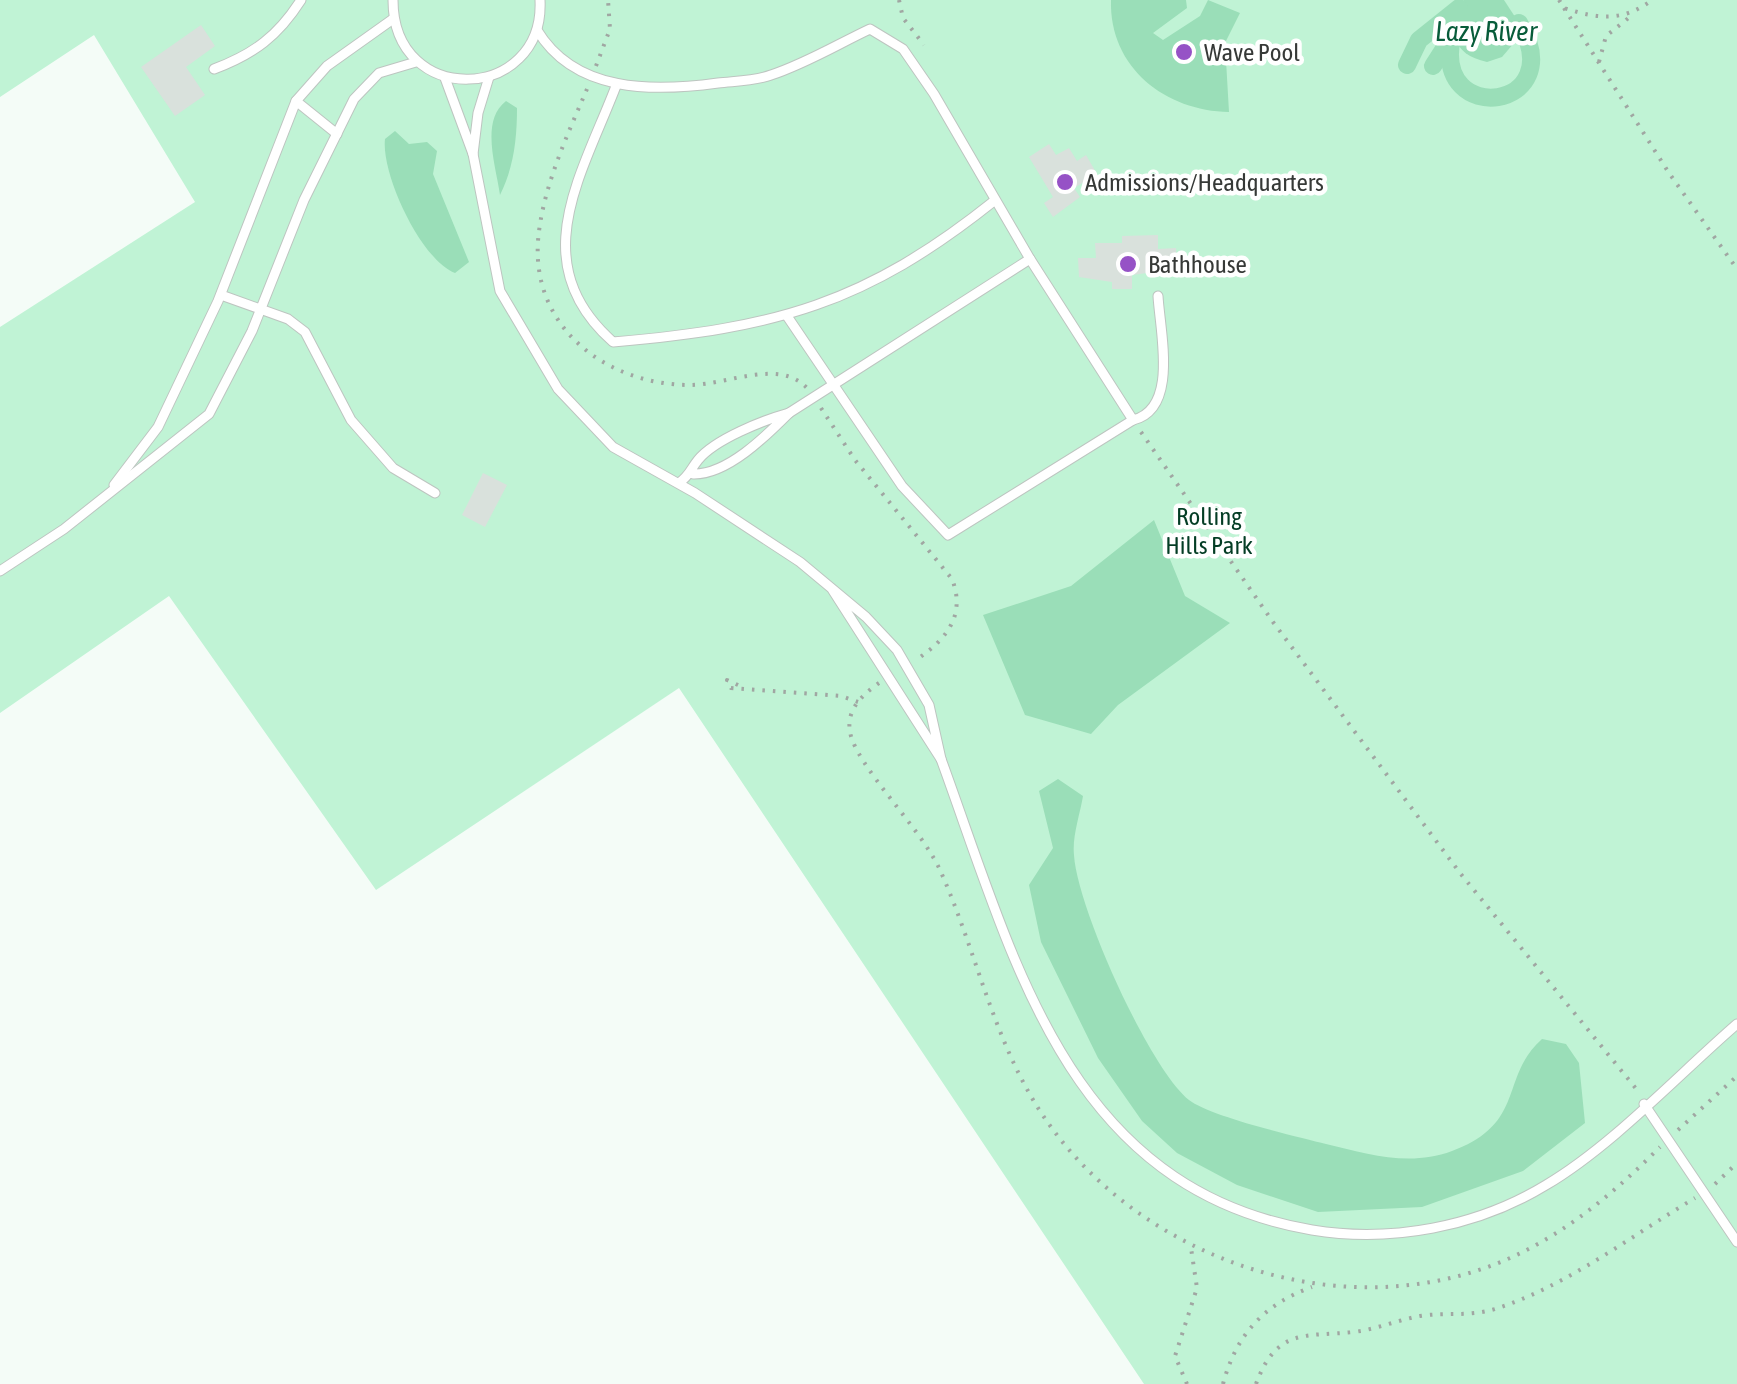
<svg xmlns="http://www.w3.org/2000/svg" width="1737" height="1384" viewBox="0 0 1737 1384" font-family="'Asap Condensed',sans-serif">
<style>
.green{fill:#c0f3d5}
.water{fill:#9adeb8}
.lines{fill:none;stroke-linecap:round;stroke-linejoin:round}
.canal{stroke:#9adeb8;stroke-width:18}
.building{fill:#d9e1dc}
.service-casing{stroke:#bdc5c0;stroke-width:11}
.path{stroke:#a0a6a2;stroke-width:4;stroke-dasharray:2.5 8;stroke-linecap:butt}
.service{stroke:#fff;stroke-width:9}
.poi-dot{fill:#9652c6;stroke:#fff;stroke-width:4}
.labels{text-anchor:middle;stroke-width:9;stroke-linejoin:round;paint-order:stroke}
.poi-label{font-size:25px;fill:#363937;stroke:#fff;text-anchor:start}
.park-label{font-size:25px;fill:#043d25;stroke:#fff}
.water-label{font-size:28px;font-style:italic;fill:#085c3a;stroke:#fff}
</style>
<rect width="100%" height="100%" fill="#f4fcf7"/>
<path class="green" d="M0 0H1737V1384H1144L679 688 376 890 169 596 0 713V327L195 202 94 35 0 97Z"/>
<g class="water">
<path d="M1111 0H1186L1187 8 1153 33 1163 40 1200 16 1208 0 1240 13 1225 43 1229 112C1166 111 1109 68 1111 0Z"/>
<path d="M1464 0H1504L1519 23 1520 36 1502 57 1487 62C1451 54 1447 30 1464 0Z"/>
<path d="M506 101 517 108C517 138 514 167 500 195 496 166 480 121 506 101Z"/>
<path d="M395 131 409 144 427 142 437 151 433 174 469 262 455 273C421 260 381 174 385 139Z"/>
<path d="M1154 520 1185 596 1230 623 1118 705 1091 734 1025 715 983 615 1071 586Z"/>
<path d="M1058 779 1083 796C1080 814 1072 837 1074 855 1077 907 1149 1068 1189 1100 1209 1116 1297 1137 1326 1144 1368 1154 1409 1167 1452 1151 1527 1123 1499 1077 1542 1039L1566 1044 1579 1063 1585 1123 1523 1171 1422 1207 1318 1212 1237 1185 1177 1153 1142 1121 1098 1058 1041 942 1029 885 1053 848 1039 791Z"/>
</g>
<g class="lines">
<g class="canal">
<path d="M1452 37C1432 129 1572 110 1519 23"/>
<path d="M1407 65 1419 40 1459 8"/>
<path d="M1433 66 1449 41"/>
</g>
</g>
<g class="building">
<path d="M201 25 215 46 186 67 205 95 175 116 141 67Z"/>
<path d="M1049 144 1056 155 1069 148 1077 161 1086 155 1097 174 1074 188 1080 197 1053 217 1044 203 1053 197 1029 157Z"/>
<path d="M1158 235V249L1176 248 1177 269 1132 275V289H1112V282L1079 277 1078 258H1096L1095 243H1122V236Z"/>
<path d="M483 473 507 485 485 527 462 515Z"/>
</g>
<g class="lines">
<defs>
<g id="service">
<path d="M393 0C393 109 545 102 540 0"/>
<path d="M537 30C575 93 653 92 718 83 735 81 755 81 771 75 805 64 838 44 870 29L903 49 934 94 1030 259 1133 420 948 535 902 486 787 316"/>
<path d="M214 69C254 54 278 36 301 0"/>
<path d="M445 78 473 154 478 113 489 77"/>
<path d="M616 86C581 177 524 263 613 342 776 328 865 304 994 201"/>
<path d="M296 101 337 134"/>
<path d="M473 154 500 291 558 389 613 447 695 493 800 562 866 617 897 650 929 705 941 759 832 589"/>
<path d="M221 295 288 319 305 332 351 420 393 468 435 493"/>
<path d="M789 413 1030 259"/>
<path d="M1133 420C1179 409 1160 332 1158 296"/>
<path d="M679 483C690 475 690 470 698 460 715 439 764 420 789 413 766 436 727 475 693 474"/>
<path d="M114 485 158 427 218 301 296 101 327 66 393 19"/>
<path d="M0 571 64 529 209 414 252 331 304 200 354 99 379 73 416 62"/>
<path d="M941 759C1015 961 1067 1188 1312 1230 1391 1243 1477 1227 1546 1185 1612 1146 1678 1075 1737 1024"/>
<path d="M1644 1104 1737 1242"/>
</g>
</defs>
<use href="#service" class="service-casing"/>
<g class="path">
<path d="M899 0 903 18 924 45"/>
<path d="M1559 0 1564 8C1598 19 1623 22 1652 0"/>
<path d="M1564 8 1669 173 1737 269"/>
<path d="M1599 62 1606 36 1631 16"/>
<path d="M596 66 610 29 608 0"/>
<path d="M587 89C567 136 542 189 538 241 532 330 609 385 690 385 727 385 779 358 807 388"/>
<path d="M821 408 855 460 952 579C966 615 947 639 916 660"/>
<path d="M1141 432 1273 622 1460 873 1638 1091"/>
<path d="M879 683C862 695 846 710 850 732 856 766 921 828 940 870 976 950 993 1040 1042 1114 1145 1270 1369 1338 1536 1245 1583 1219 1622 1185 1660 1147"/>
<path d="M738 685 727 680 731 688 841 696 858 702"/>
<path d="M1678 1130 1737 1076"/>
<path d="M1715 1184 1737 1163"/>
<path d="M1187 1384 1175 1356 1197 1288 1191 1248"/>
<path d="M1223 1384C1236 1335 1264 1304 1312 1287"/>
<path d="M1256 1384C1277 1327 1306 1337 1354 1332 1377 1329 1398 1320 1420 1316 1446 1312 1469 1317 1495 1309 1567 1286 1631 1236 1695 1198"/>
</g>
<use href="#service" class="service"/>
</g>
<g class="poi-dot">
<circle cx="1184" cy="52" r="10"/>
<circle cx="1065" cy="182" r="10"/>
<circle cx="1128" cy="264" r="10"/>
</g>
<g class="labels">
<g class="poi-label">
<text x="1204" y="61">Wave Pool</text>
<text x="1085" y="191">Admissions/Headquarters</text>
<text x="1148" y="273">Bathhouse</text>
</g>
<g class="park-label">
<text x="1209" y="525">Rolling<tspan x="1209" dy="29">Hills Park</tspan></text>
</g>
<g class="water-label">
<text x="1486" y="41">Lazy River</text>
</g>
</g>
</svg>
